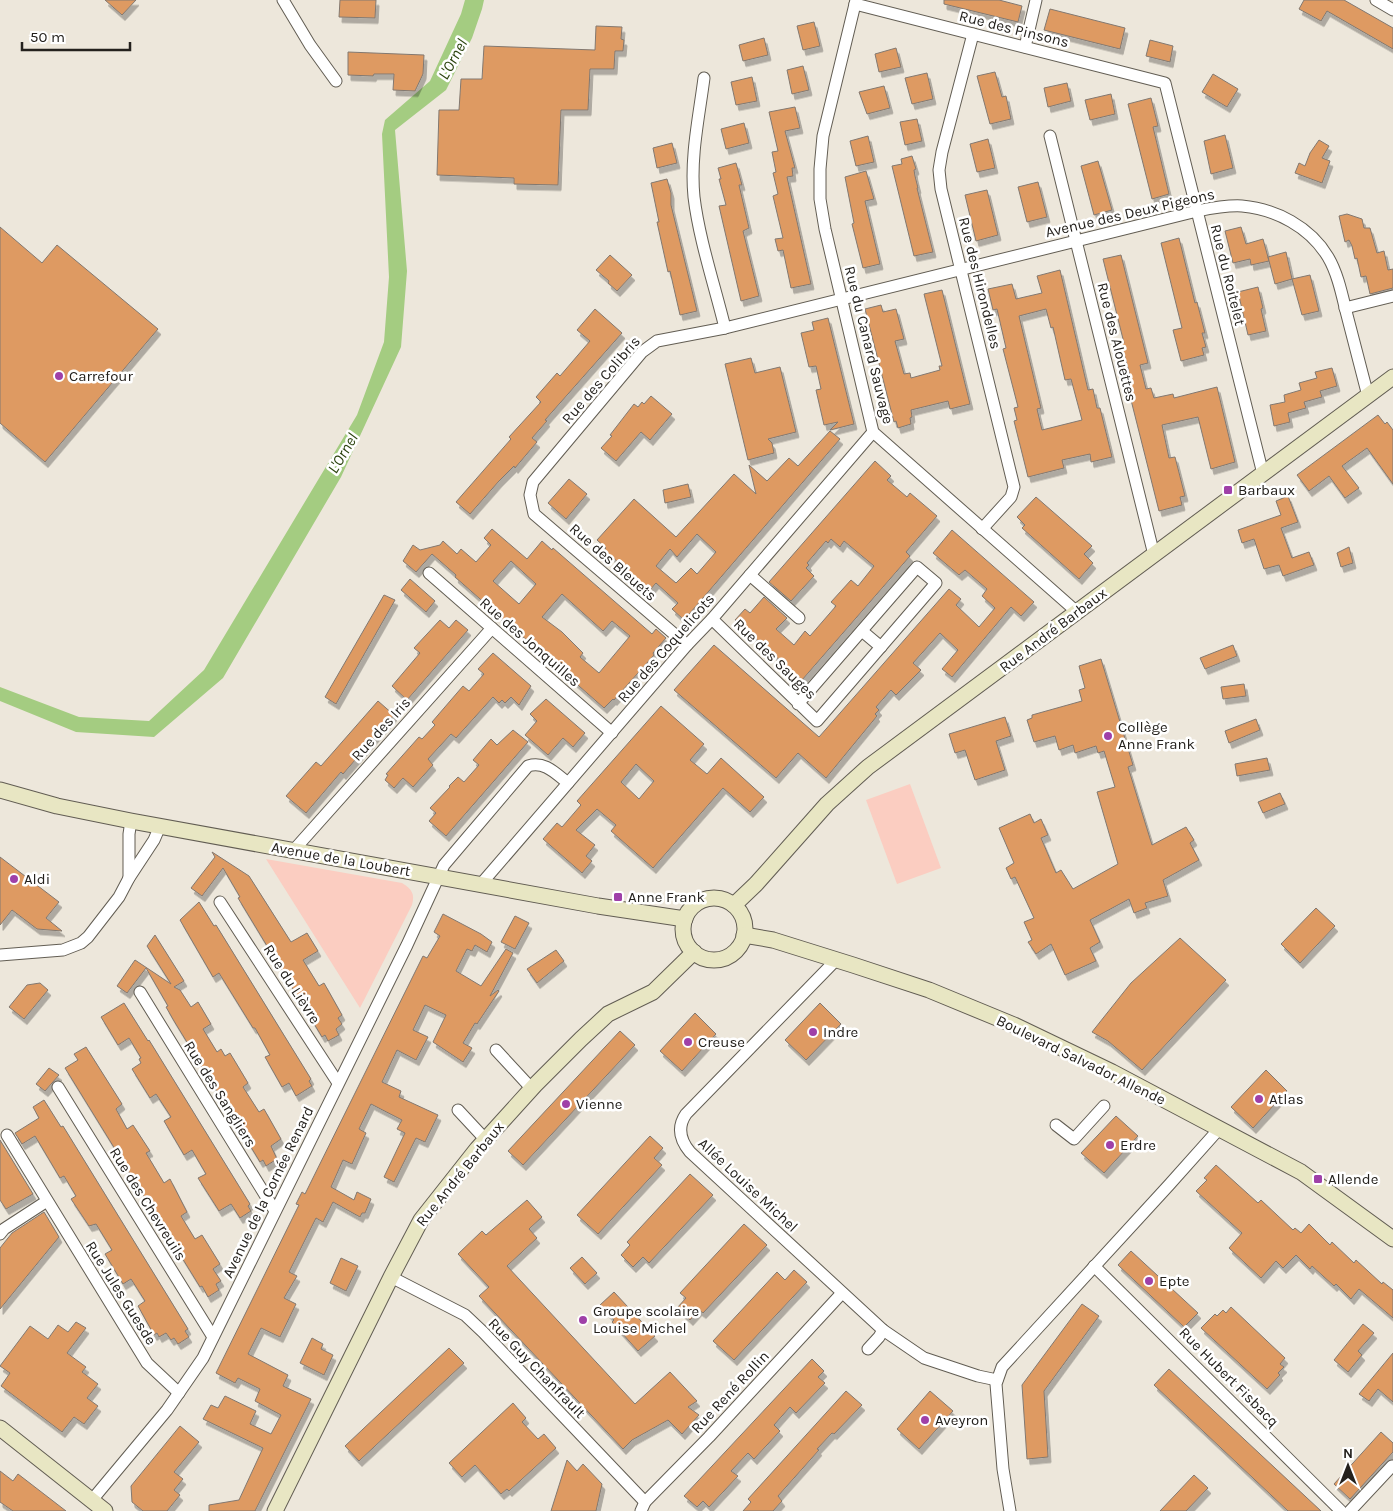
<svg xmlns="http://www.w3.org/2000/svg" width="1393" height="1511" viewBox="0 0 1393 1511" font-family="Karla,sans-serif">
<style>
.green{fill:#fbcdc1}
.water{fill:#a4cc81}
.building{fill:#de9a62;stroke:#827870;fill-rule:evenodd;filter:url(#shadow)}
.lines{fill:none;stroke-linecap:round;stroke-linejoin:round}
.street-casing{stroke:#625d53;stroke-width:13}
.secondary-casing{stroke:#625d53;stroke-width:17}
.street{stroke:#fff;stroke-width:11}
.secondary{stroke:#e8e6c3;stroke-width:15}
.poi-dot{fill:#9f40a8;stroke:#fff;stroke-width:2}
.labels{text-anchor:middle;stroke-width:5;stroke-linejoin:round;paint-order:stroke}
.street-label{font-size:15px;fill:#24211d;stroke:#fff}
.poi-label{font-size:15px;fill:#24211d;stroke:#fff;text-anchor:start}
.water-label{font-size:16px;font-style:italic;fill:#2c440f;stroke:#fff}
</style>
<defs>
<filter id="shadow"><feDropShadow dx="3" dy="5.5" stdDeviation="0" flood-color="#0004"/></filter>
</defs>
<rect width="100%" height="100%" fill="#ede7db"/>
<g class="green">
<path d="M910 784 941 868 897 884 866 800Z"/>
<path d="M266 859 402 883C412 889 415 894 412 905L360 1008Z"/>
</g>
<path class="water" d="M465 0H484L482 9 472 38 446 90 395 130 407 271 401 347 341 477 223 678 154 737 76 732 0 701V687L79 717 149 721 204 670 357 415 384 342 389 277 382 134 385 120 430 81 461 14Z"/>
<g class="building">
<path d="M105 0H136L122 15Z"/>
<path d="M340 0H376L375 18 339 17Z"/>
<path d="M944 0H999L1022 6 1018 22 944 4Z"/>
<path d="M1304 0H1344L1393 28V49L1327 11 1321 21 1299 9Z"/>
<path d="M1050 9 1125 28 1120 49 1044 30Z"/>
<path d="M814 22 820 46 803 50 797 26Z"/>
<path d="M596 26 622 27 621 39 624 40 623 51H615L614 69H590L588 110H561L558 185 514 184V178L437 175 439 110H459L461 79H482L484 46 595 50Z"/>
<path d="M764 38 768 55 743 61 739 45Z"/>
<path d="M1150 40 1173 46 1170 62 1146 56Z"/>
<path d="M896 48 901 67 879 72 875 54Z"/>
<path d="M348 52 424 55 423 74 415 91 393 90 394 74H374L373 76 348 75Z"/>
<path d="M803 66 809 90 792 94 787 70Z"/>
<path d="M995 72 1002 97 1006 96 1011 119 990 124 977 76Z"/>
<path d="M927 73 933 99 912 104 905 78Z"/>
<path d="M1213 74 1238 89 1227 107 1202 92Z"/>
<path d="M752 77 757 101 736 105 731 82Z"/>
<path d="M1067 83 1071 101 1048 107 1044 88Z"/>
<path d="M884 86 890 108 867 114 859 92Z"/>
<path d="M1111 94 1115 114 1090 120 1085 100Z"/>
<path d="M1151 98 1158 126 1153 127 1169 194 1152 199 1128 104Z"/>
<path d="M795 107 800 128 785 131 795 168H792L793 176 787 177 811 284 791 288 783 250 778 251 775 239 783 238 773 196 778 194 773 173 776 172 772 152 778 151 769 112Z"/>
<path d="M917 119 922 141 905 145 900 122Z"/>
<path d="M744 123 749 143 726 149 721 129Z"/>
<path d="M1225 135 1233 168 1211 174 1204 141Z"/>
<path d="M868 136 874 162 856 166 850 141Z"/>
<path d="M988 139 995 168 977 172 970 144Z"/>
<path d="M1319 140 1329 146 1322 158 1330 161 1322 183 1295 173 1299 163 1305 166 1310 153Z"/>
<path d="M672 143 677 163 657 168 653 148Z"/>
<path d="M912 156 916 169 914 170 915 176 918 188H917L933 252 914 256 892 166 902 164 901 159Z"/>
<path d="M1098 161 1112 210 1094 215 1081 166Z"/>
<path d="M736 163 742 185H739L749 228 743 231 759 296 741 301 719 206 726 205 719 179H721L718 168Z"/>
<path d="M866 171 874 199 865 201 880 264 863 268 852 224 854 223 845 177Z"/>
<path d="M667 179 671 193V205L697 311 680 315 670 271 668 272 657 222H659L651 183Z"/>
<path d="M1038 182 1047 217 1027 222 1018 187Z"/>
<path d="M987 190 998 235 976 241 965 195Z"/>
<path d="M1347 214 1362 219 1364 228H1370L1377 253 1384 251 1388 270 1393 269V288L1370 294 1366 276 1361 277 1357 258 1355 259 1352 246 1349 240 1345 242 1339 216Z"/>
<path d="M0 227 42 263 57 245 158 329 45 462 0 423Z"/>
<path d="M1241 227 1246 244 1263 239 1269 261 1251 265 1250 259 1233 263 1225 231Z"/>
<path d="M1179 238 1195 303 1197 302 1205 333H1202L1206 347 1202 348 1204 355 1181 361 1173 330 1182 328 1161 243Z"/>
<path d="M1286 252 1292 279 1275 284 1268 257Z"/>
<path d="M610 255 632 275 617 291 608 283 609 281 596 270Z"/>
<path d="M1121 255 1148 363 1140 365 1146 389 1151 388 1154 398 1173 394 1174 398 1217 387 1235 462 1211 469 1198 417 1162 425 1169 458 1175 457 1185 496 1180 497 1182 505 1159 511 1131 400 1134 399 1129 380 1131 379 1121 343H1124L1103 259Z"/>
<path d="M1060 270 1088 390 1093 389 1097 408H1100L1112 457 1091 462 1090 454 1062 460 1064 468 1028 477 1014 421 1017 420 1014 408 1018 407 1003 349 1006 348 997 309 993 310 988 289 1012 284 1016 299 1042 293 1037 276ZM1046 309 1051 328 1053 327 1065 380 1071 379 1082 420 1042 430 1037 409 1041 408 1019 316Z"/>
<path d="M1310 275 1319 311 1302 315 1292 279Z"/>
<path d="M1258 287 1263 308 1261 309 1266 331 1248 335 1238 292Z"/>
<path d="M942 290 970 404 950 409 948 401 911 410 912 417 910 418 911 424 898 428 896 421 894 422 865 309 881 305 883 312 896 309 904 339 895 341 904 374 910 373 911 378 940 370 939 366H942L924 294Z"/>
<path d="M595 309 622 333 545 420 547 421 532 438 537 442 515 468 514 466 499 481 470 514 456 502 511 439 509 437 541 402 536 397 557 373 560 376 590 341 577 330Z"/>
<path d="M828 318 854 424 830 430 838 422 824 425 816 390 821 389 816 366 809 367 801 333 814 330 812 322Z"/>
<path d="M751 358 755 373 780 367 796 432 768 439 772 443 774 453 748 460 725 364Z"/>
<path d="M1332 368 1337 386 1320 391 1322 397 1304 402 1306 408 1288 413 1290 422 1274 426 1270 405 1285 402 1284 395 1301 390 1299 383 1317 378 1315 372Z"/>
<path d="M651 396 672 414 650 440 641 432 616 461 601 448 612 436 610 435 634 404 638 407 642 402 644 404Z"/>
<path d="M1378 415 1385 424 1387 422 1393 430V484L1367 448 1342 466 1359 488 1345 498 1329 476 1309 491 1297 475Z"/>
<path d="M830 431 840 439 684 620 672 609 678 603 656 583 650 590 604 550 606 548 597 540 634 499 676 537 734 474 756 494 749 465 767 481 789 458 798 466ZM697 534 716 552 697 574 691 568 676 583 656 566 670 549 677 557Z"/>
<path d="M875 461 891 476 887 480 907 497 910 493 937 516 906 552 910 556 802 680 735 620 745 609 750 613 764 597 787 618 776 629 794 645 805 631 810 636 836 606 831 602 851 580 858 586 874 566 844 541 840 547 831 539 828 543 826 541 807 563 809 565 806 568 814 576 791 601 769 582Z"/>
<path d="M569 479 587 494 566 519 548 503Z"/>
<path d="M688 484 691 497 665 503 663 490Z"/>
<path d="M1288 496 1298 522 1281 528 1292 558 1309 552 1314 565 1283 576 1279 565 1264 569 1254 539 1242 543 1238 530 1281 515 1276 501Z"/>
<path d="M1036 497 1092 546 1084 554 1093 563 1079 579 1022 528 1025 525 1017 517Z"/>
<path d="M492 529 527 559 542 541 552 550 553 548 652 634 656 629 666 638 653 653 654 655 614 700 613 699 604 708 455 577 456 575 432 554 416 572 403 561 413 545 420 550 440 545 443 541 457 554 461 549 476 562 491 545 484 538ZM511 561 536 584 519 604 493 581ZM562 594 603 631 612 621 630 636 599 673 580 657 583 653 562 632 542 617Z"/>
<path d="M952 530 1034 602 1021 616 1011 607 952 677 942 669 958 650 940 633 913 663 921 670 896 695 891 690 876 707 879 710 875 714 877 716 826 778 798 753 776 778 674 690 714 645 819 737 949 589 961 599 956 605 979 627 995 608 982 596 987 589 965 570 959 575 933 553Z"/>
<path d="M1349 547 1353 563 1341 567 1337 553Z"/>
<path d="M410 579 435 601 426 612 401 590Z"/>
<path d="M384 595 395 600 336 704 325 697Z"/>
<path d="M440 620 449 628 456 620 468 630 407 700 392 686 420 653 414 648Z"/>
<path d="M1233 645 1237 656 1205 669 1200 658Z"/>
<path d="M493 653 531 686 519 705 511 697 505 703 502 700 499 703 493 697 456 738 451 734 428 759 433 765 413 787 403 778 394 788 385 780 388 775 386 774 419 737 422 739 435 725 432 722 463 686 469 691 484 674 478 669Z"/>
<path d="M1101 659 1133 765 1128 767 1152 845 1186 827 1194 840 1190 843 1199 860 1163 880 1168 896 1145 903 1147 908 1134 913 1129 899 1090 920 1100 942 1090 948 1096 961 1065 975 1051 944 1036 954 1028 942 1032 940 1024 922 1034 918 1015 877 1011 879 1006 868 1014 863 999 828 1030 814 1034 823 1041 819 1048 835 1041 838 1056 873 1061 870 1073 889 1118 864 1097 792 1115 787 1104 751 1098 753 1096 746 1075 753 1073 745 1059 750 1055 736 1034 742 1027 720 1032 718V715L1082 701 1079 690 1085 688 1079 666Z"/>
<path d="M1244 684 1246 696 1223 699 1221 687Z"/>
<path d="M546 699 585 733 573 747 563 738 548 755 525 735 537 721 530 714Z"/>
<path d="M378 701 394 715 343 774 341 772 306 813 286 796 316 762 321 766Z"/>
<path d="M661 706 704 744 690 760 707 774 721 758 764 797 750 812 723 788 653 868 611 831 616 825 597 809 576 830 595 845 586 856 592 861 582 873 543 839 557 823 562 827 581 805 577 801ZM636 764 654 781 639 799 621 782Z"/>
<path d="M1005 717 1011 736 996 741 1005 770 975 780 965 750 955 753 949 734Z"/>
<path d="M1256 719 1260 730 1229 743 1225 731Z"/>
<path d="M513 730 528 742 446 836 429 821 436 813 430 808 450 787 449 786 458 777 464 782 479 765 473 760 491 739 497 745Z"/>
<path d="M1267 758 1270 770 1237 776 1235 764Z"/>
<path d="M1280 793 1285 804 1263 813 1258 802Z"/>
<path d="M212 852 249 876 291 942 307 933 318 951 303 960 319 986 324 983 342 1015 338 1018 342 1024 336 1029 339 1035 328 1041 325 1035 322 1037 238 898 240 897 223 868 202 896 191 888 215 857Z"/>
<path d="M0 857 59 902 46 918 62 931 37 929 12 910 0 925Z"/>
<path d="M199 902 214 926 216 925 311 1079 309 1081 312 1086 296 1096 289 1083 282 1087 265 1057 270 1055 255 1028H253L219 973 213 977 180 920Z"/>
<path d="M1316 908 1335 926 1300 963 1281 944Z"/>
<path d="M443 914 481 934 492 942 487 952 475 945 472 951 467 949 456 971 481 986 506 949 513 953 490 996 498 990 499 991 477 1024 475 1023 463 1043 472 1048 463 1062 433 1042 446 1015 425 1005 413 1030 428 1037 416 1060 397 1050 382 1082 401 1091 399 1097 438 1115 425 1142 416 1138 394 1182 384 1177 405 1133 397 1129 402 1120 371 1104 359 1129 366 1133 352 1164 343 1160 331 1187 354 1200 357 1192 371 1199 365 1213H362L360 1217 333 1202 323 1222 316 1218 289 1272 297 1276 284 1298 296 1304 280 1337 261 1328 248 1354 288 1375 283 1386 311 1399 255 1511H209V1505L239 1500 263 1448 203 1419 211 1405 218 1408 225 1396 256 1411 250 1424 271 1434 281 1415 255 1401 260 1389 238 1378 235 1383 216 1373 299 1205 296 1204 302 1192 305 1194 423 956 427 958 440 936 434 932Z"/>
<path d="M515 916 529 923 515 949 501 942Z"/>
<path d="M155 935 184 981 174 987 180 990 191 1007 198 1002 211 1024 203 1029 217 1052 221 1049 225 1056 230 1053 248 1083 243 1087 259 1112 264 1109 281 1139 271 1146 277 1159 266 1166 263 1160 260 1162 174 1021 166 1007 168 1006 146 968 127 993 117 986 135 960 171 984 147 946Z"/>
<path d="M1180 938 1226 980 1142 1070 1108 1041 1092 1032 1131 983Z"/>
<path d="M556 950 564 961 537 983 527 969Z"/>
<path d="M40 983 48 990 24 1019 9 1007 27 985Z"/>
<path d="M124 1003 148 1041 149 1040 250 1204 248 1206 251 1211 240 1218 231 1204 219 1211 198 1178 206 1174 192 1150 184 1155 164 1121 171 1117 156 1094 150 1098 132 1069 141 1063 139 1059 141 1058 129 1038 118 1045 101 1017Z"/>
<path d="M820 1003 841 1024 806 1060 785 1040Z"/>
<path d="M695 1013 716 1034 682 1071 660 1051Z"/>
<path d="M620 1031 635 1045 523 1165 508 1151Z"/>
<path d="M86 1047 122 1104 116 1109 127 1129 133 1125 150 1151 146 1153 164 1183 170 1179 187 1212 181 1216 195 1239 202 1235 220 1264 213 1269 221 1281 216 1284 219 1290 208 1297 202 1286 200 1287 65 1068 78 1060 74 1054Z"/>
<path d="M49 1068 59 1075 45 1091 36 1084Z"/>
<path d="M1266 1070 1287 1091 1253 1128 1231 1107Z"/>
<path d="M44 1100 61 1127 63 1126 188 1329 185 1331 189 1337 178 1344 174 1338 171 1340 166 1333 159 1337 157 1333 154 1335 138 1306 145 1301 131 1279 123 1284 105 1254 112 1250 96 1224 89 1226 71 1199 76 1196 64 1176 60 1178 35 1136 22 1144 15 1133 39 1118 33 1107Z"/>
<path d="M1116 1116 1138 1136 1104 1173 1081 1153Z"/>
<path d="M650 1136 663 1148 654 1158 662 1165 598 1234 577 1215Z"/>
<path d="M0 1140 33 1194 6 1209 0 1200Z"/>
<path d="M1216 1165 1258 1203 1261 1200 1293 1230 1295 1228 1301 1233 1309 1224 1330 1245 1332 1242 1354 1263 1356 1260 1382 1284 1383 1282 1393 1290V1318L1359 1289 1351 1299 1336 1284 1334 1286 1312 1266 1310 1269 1296 1255 1283 1268 1276 1261 1261 1278 1229 1248 1242 1233 1196 1191 1207 1180 1204 1178Z"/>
<path d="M690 1174 713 1195 649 1263 643 1257 633 1267 621 1255 630 1245 627 1242Z"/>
<path d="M527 1200 542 1217 529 1229 537 1238 507 1266 635 1404 670 1372 697 1401 688 1407 699 1415 682 1434 668 1420 632 1440 623 1449 479 1296 489 1287 458 1254 482 1231 486 1235Z"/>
<path d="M44 1212 59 1237 0 1309V1248L12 1233Z"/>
<path d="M744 1224 767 1245 703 1313 699 1310 690 1320 677 1308 686 1298 680 1293Z"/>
<path d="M1131 1251 1198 1313 1184 1327 1118 1265Z"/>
<path d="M582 1257 597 1273 585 1284 570 1268Z"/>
<path d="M341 1258 358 1266 346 1291 330 1283Z"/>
<path d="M794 1270 807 1282 734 1360 713 1341 777 1272 785 1280Z"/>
<path d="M614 1292 655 1336 638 1351 612 1322 614 1320 600 1305Z"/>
<path d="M1082 1304 1099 1316 1044 1391 1048 1457 1027 1459 1022 1385Z"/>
<path d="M1231 1307 1285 1358 1280 1364 1284 1367 1278 1373 1280 1375 1267 1389 1201 1328 1215 1314 1217 1316 1223 1310 1226 1313Z"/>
<path d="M76 1322 86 1328 67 1353 86 1367 82 1372 98 1384 87 1398 98 1406 84 1424 74 1417 62 1432 1 1386 10 1373 0 1366 30 1326 48 1339 58 1325 68 1332Z"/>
<path d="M1363 1324 1374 1333 1358 1351 1362 1355 1348 1372 1334 1360Z"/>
<path d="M312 1338 323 1344 321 1349 333 1355 324 1375 300 1363Z"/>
<path d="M449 1348 464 1363 359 1461 345 1446Z"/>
<path d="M1393 1353V1402L1378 1389 1369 1401 1359 1394Z"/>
<path d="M812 1359 824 1371 818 1377 825 1383 796 1413 790 1407 774 1425 780 1431 754 1459 748 1453 731 1471 738 1476 709 1507 703 1501 697 1507 684 1496Z"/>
<path d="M1169 1369 1321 1511H1288L1154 1385Z"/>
<path d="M846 1391 862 1405 834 1434 832 1433 817 1449 819 1450 778 1496 782 1501 773 1511H743L751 1502 748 1499Z"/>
<path d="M930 1391 953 1411 919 1449 897 1429Z"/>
<path d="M513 1403 526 1418 522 1422 538 1439 544 1434 556 1448 509 1491 507 1489 501 1494 475 1465 462 1477 449 1463Z"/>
<path d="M180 1426 199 1442 174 1472 183 1479 174 1490 180 1495 167 1511H143L132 1502 131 1486Z"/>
<path d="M1381 1432 1393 1443V1452L1350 1499 1334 1484Z"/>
<path d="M567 1460 577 1471 583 1464 602 1484 596 1511H551Z"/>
<path d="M0 1471 13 1481 18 1474 66 1511H13L0 1502Z"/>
<path d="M1194 1475 1208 1488 1186 1511H1160Z"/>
</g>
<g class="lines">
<defs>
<g id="street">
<path d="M283 0 310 45 336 81"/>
<path d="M856 0 823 136 820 169V199L825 229 873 432 1077 612"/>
<path d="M1376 0 1393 10"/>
<path d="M855 4 1165 83 1263 474"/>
<path d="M973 34 942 152 939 170 941 189 1014 487 1011 497 982 529"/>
<path d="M1025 47 1036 0"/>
<path d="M704 78C699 117 690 157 694 197 699 239 715 287 725 328L1197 211C1212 208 1227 205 1242 206 1276 209 1310 227 1328 257 1338 274 1342 295 1347 315 1354 342 1361 369 1368 396"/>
<path d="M1050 136 1154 555"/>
<path d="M1345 308 1393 296"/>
<path d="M429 573 612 733"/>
<path d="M750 575 799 618"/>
<path d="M712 619 817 721 936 583 917 567 798 704"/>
<path d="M862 631 881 647"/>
<path d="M687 645 534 514 530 495 533 482 642 352 657 341 725 328"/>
<path d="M293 851 492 628"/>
<path d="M129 878V834L131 821"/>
<path d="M481 884 687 645 712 619 873 432"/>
<path d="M220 902 338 1083"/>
<path d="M0 955 63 950 81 943 88 937 119 897 129 878 154 840 160 826"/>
<path d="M836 960 686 1114C677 1127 680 1140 690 1152L883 1330 924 1358 978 1376 997 1380"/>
<path d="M140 992 275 1211"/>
<path d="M496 1050 532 1089"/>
<path d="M58 1087 213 1337"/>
<path d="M458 1110 485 1139"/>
<path d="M1056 1125 1074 1139 1104 1106"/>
<path d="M7 1135 147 1363 179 1393"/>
<path d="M0 1234 4 1229 47 1201"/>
<path d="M1094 1266 1341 1511"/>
<path d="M391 1277 465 1315 483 1332 645 1502"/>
<path d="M868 1349 879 1337 883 1330"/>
<path d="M92 1500 167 1410 203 1358 407 945 444 865 528 766C545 761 555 773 568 783"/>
<path d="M641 1511 645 1502 709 1437 842 1293"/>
<path d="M1010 1511 1003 1469 996 1384 1002 1367 1169 1185 1219 1129"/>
<path d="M1350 1511 1392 1466"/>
</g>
<g id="secondary">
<path d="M0 790 57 806 131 821 598 906 685 919"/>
<circle cx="714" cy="929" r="31"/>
<path d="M734 905 756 884 827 804 868 767 1393 377"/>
<path d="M744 935 773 940 853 965 929 990 1014 1025 1112 1072 1301 1172 1393 1239"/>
<path d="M0 1428 105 1511"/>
<path d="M275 1511 391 1277 421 1220 477 1149 535 1085 581 1039 608 1014 653 992 694 952"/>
</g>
</defs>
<use href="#street" class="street-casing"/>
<use href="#secondary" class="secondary-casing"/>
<use href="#street" class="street"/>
<use href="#secondary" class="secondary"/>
</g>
<g class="poi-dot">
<circle cx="59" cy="376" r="5"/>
<rect x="1223" y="485" width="10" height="10" rx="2.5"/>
<circle cx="1108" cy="736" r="5"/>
<circle cx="14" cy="879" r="5"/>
<rect x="613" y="892" width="10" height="10" rx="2.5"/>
<circle cx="813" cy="1032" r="5"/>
<circle cx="688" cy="1042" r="5"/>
<circle cx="1259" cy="1099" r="5"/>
<circle cx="566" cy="1104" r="5"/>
<circle cx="1110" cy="1145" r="5"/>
<rect x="1313" y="1174" width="10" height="10" rx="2.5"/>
<circle cx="1149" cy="1281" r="5"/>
<circle cx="583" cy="1320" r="5"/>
<circle cx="925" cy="1420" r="5"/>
</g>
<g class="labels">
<g class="street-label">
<text transform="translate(1014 29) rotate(14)" y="5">Rue des Pinsons</text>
<text transform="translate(1130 213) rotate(-13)" y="5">Avenue des Deux Pigeons</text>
<text transform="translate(1228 275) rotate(76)" y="5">Rue du Roitelet</text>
<text transform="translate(980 283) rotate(76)" y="5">Rue des Hirondelles</text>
<text transform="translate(1117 342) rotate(76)" y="5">Rue des Alouettes</text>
<text transform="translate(869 345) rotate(76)" y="5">Rue du Canard Sauvage</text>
<text transform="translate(601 380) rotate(-49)" y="5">Rue des Colibris</text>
<text transform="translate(613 562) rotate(41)" y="5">Rue des Bleuets</text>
<text transform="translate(1053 630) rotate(-37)" y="5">Rue André Barbaux</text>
<text transform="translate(530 642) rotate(41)" y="5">Rue des Jonquilles</text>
<text transform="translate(666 648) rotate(-49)" y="5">Rue des Coquelicots</text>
<text transform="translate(775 659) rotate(44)" y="5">Rue des Sauges</text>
<text transform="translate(381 729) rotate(-48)" y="5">Rue des Iris</text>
<text transform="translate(341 859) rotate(10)" y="5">Avenue de la Loubert</text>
<text transform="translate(292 984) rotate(57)" y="5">Rue du Lièvre</text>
<text transform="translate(1081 1060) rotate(26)" y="5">Boulevard Salvador Allende</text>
<text transform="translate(220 1094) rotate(58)" y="5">Rue des Sangliers</text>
<text transform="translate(460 1174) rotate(-51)" y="5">Rue André Barbaux</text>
<text transform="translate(748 1185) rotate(43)" y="5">Allée Louise Michel</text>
<text transform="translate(268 1192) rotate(-64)" y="5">Avenue de la Cornée Renard</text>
<text transform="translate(148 1204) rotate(58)" y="5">Rue des Chevreuils</text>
<text transform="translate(121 1293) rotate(58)" y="5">Rue Jules Guesde</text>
<text transform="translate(537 1368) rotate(46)" y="5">Rue Guy Chanfrault</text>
<text transform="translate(1229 1377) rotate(45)" y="5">Rue Hubert Fisbacq</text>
<text transform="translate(730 1392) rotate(-47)" y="5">Rue René Rollin</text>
</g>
<g class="poi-label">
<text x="69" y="381">Carrefour</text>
<text x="1238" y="495">Barbaux</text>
<text x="1118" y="732">Collège<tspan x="1118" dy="17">Anne Frank</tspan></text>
<text x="24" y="884">Aldi</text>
<text x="628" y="902">Anne Frank</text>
<text x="823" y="1037">Indre</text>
<text x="698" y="1047">Creuse</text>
<text x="1269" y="1104">Atlas</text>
<text x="576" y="1109">Vienne</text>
<text x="1120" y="1150">Erdre</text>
<text x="1328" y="1184">Allende</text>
<text x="1159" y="1286">Epte</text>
<text x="593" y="1316">Groupe scolaire<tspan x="593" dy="17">Louise Michel</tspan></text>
<text x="935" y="1425">Aveyron</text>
</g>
<g class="water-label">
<text transform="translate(452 59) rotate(-61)" y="6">L'Ornel</text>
<text transform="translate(342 453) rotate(-59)" y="6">L'Ornel</text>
</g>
</g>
<g transform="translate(1348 1466)" stroke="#ffffff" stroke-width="4" paint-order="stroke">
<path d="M0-4L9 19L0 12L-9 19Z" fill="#24211d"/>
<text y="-8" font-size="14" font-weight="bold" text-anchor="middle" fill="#24211d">N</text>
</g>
<path d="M22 42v8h108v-8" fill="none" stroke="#24211d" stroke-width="2.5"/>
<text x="30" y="42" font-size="15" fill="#24211d" stroke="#ffffff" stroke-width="4" paint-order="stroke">50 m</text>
</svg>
